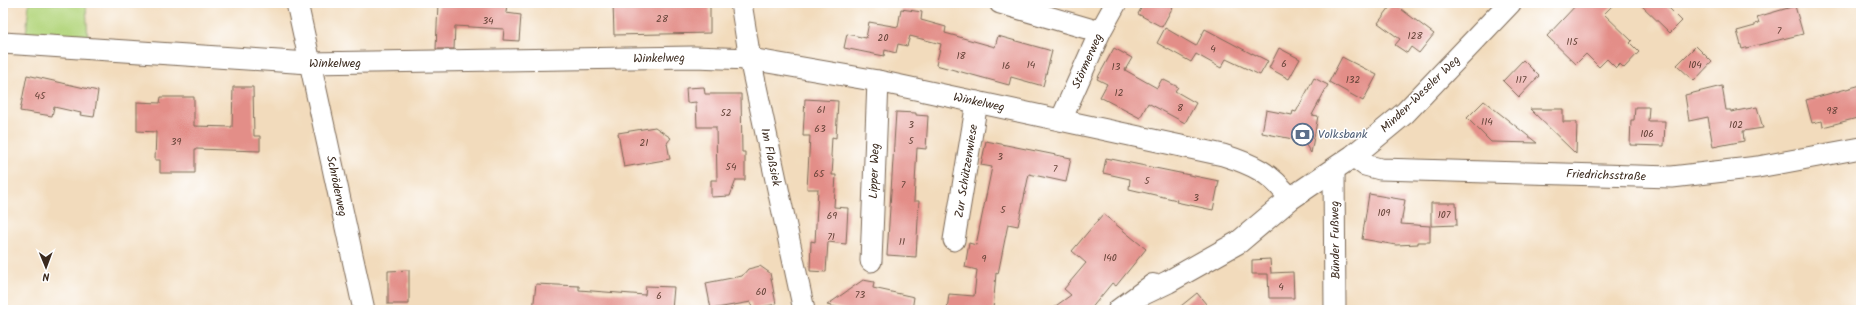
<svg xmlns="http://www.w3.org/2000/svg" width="1864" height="313" viewBox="0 0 1864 313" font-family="Kalam,sans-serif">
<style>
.green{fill:#b5d780;stroke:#78804f}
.building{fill:#e38e88}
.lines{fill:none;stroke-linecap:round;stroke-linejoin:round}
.minor-casing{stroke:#7b6855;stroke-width:23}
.tertiary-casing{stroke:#7b6855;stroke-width:24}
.minor{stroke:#fff;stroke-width:21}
.tertiary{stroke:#fff;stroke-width:22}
.labels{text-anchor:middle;stroke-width:3;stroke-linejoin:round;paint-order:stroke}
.number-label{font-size:10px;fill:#654338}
.street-label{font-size:12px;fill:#3b2a1e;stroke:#fff}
.service-label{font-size:12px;fill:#4e5e75;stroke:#fff;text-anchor:start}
</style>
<rect width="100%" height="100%" fill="#fff"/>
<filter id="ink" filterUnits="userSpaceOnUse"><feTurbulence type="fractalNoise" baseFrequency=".025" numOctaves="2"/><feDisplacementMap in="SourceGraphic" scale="8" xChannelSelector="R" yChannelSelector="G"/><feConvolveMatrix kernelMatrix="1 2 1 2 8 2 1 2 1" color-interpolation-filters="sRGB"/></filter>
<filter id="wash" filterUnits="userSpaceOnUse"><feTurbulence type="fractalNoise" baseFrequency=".012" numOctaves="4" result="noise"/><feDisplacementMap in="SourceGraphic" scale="16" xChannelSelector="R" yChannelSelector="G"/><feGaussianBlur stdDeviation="0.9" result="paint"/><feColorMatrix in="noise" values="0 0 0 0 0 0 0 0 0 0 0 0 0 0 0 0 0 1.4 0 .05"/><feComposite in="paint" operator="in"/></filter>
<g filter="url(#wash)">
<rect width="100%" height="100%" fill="#f2dbbc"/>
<path class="green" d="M29 3H86L88 41 26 36Z"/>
<g id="blocks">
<g class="building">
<path d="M438 3H507L506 13 521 15 519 41 503 40 504 29 455 26 454 49H436Z"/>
<path d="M613 3H710V33L614 35Z"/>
<path d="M1144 3H1175L1162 27 1138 14Z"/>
<path d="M1393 3 1434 34 1419 53 1411 47 1407 53 1395 45 1400 39 1378 23Z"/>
<path d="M1578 3H1615L1604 14 1632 41 1630 43 1639 52 1624 68 1620 64 1616 68 1607 59 1599 67 1586 54 1576 64 1547 36Z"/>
<path d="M1639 3H1664L1682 21 1670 33Z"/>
<path d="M1795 6 1803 34 1742 49 1737 31 1755 26V24L1759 23 1757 17Z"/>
<path d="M901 9 922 12 921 20 946 27 945 33 995 47 998 36 1052 51 1043 86 1011 77 1009 85 936 65 941 44 910 36 907 46 898 44 896 53 885 50 884 56 844 48 847 34 866 38 869 22 898 27Z"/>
<path d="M1165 28 1196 46 1205 29 1252 54V53L1268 61 1260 75 1226 59 1221 68 1196 54 1191 62 1157 43Z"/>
<path d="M1696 46 1712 62 1694 81 1677 65Z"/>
<path d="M1114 48 1132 58 1125 70 1157 88 1162 79 1178 87 1175 91 1196 103 1185 123 1148 103 1140 118 1100 97 1107 84 1097 79Z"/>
<path d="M1279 48 1300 59 1289 79 1269 68Z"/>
<path d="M1342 57 1377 75 1363 101 1329 82Z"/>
<path d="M1523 60 1539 76 1519 97 1503 81Z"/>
<path d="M27 75 98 91 94 117 80 115 81 113 54 107 52 116 20 111Z"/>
<path d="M1314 78 1328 85 1312 115 1318 116 1311 153 1303 141 1262 133 1266 110 1292 115 1293 111 1296 112Z"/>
<path d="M1861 85V117L1823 127 1822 121 1812 123 1806 100Z"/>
<path d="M1722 86 1726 110H1731V112L1757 107 1763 128 1743 131 1744 141 1713 147 1708 117 1689 121 1685 95Z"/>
<path d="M233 87H253L254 136H260V151L195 149V173H160V160H155L156 132 137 131V102L160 103 161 97H194V126L232 127Z"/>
<path d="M704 87 705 94H741L742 152H745V180H736L730 196 711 197V180H717L716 127H697L696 102 687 103 686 88Z"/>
<path d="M805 99 838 101 836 138 832 137 831 156 833 160 832 175H836L834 207 848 208 846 244 828 242 826 272 810 271 811 241 815 242 818 189H807L810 136H803Z"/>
<path d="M1484 101 1537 143 1491 142 1467 118Z"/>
<path d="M1635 107H1649L1648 121H1665L1664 146 1630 145 1631 120H1634Z"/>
<path d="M1530 109H1563V122H1577L1576 154Z"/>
<path d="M896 112 916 113V115L928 116 926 149 917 148 914 201H919L916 257 887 255Z"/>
<path d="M655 127 671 138 667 143 670 159 624 167 618 133Z"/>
<path d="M986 141 1071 158 1066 182 1029 174 1018 226 1008 224 998 274 996 273 993 310H947L949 294 974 296 977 270 965 267 969 243 976 245 992 167 981 165Z"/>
<path d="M1106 158 1219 181 1213 210 1176 202 1177 200 1129 189 1130 179 1103 173Z"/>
<path d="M1369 194 1405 200 1401 224 1430 226V242H1418V244L1396 245 1362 239Z"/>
<path d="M1431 203H1456L1457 225 1431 226Z"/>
<path d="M1103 214 1146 249 1116 286 1112 283 1090 310H1050L1071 295 1064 289 1086 263 1072 251Z"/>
<path d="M1270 259 1271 273 1293 272 1294 298H1269L1268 274H1252V260Z"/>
<path d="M760 266 770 273 776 304 752 309 751 302 711 309 706 283 742 276 748 269Z"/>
<path d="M409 270V304H388V271Z"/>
<path d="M863 280 874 282 873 288 914 297 912 310H848L827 305Z"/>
<path d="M536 284 579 286V290L645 295 646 286 674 287 672 310H533Z"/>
<path d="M1197 293 1211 310H1176Z"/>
</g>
</g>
</g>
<g filter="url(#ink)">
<use href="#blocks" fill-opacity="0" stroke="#7b6855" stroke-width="1"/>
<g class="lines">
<defs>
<g id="minor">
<path d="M297 3 364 310"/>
<path d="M741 3 750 59 804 310"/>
<path d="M1000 3 1100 32"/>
<path d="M3 43 309 63 694 57 750 59 878 81 1223 155C1252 164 1272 173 1290 199"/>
<path d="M1061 120 1100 32 1116 3"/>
<path d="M1353 156 1365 165 1380 169 1672 177 1758 167 1861 148"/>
<path d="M1334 170 1335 310"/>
<path d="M954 240 977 102"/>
<path d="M871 261 878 81"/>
</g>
<g id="tertiary">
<path d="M1143 294 1168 282 1239 242 1290 199 1353 156 1405 113 1510 3"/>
<path d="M1119 310 1153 285"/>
</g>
</defs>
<use href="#minor" class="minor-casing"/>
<use href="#tertiary" class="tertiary-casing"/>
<use href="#minor" class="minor"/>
<use href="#tertiary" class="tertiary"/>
</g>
</g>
<defs>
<symbol id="bank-ring" viewBox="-11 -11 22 22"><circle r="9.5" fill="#fff" stroke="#5c6f8a" stroke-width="1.5"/><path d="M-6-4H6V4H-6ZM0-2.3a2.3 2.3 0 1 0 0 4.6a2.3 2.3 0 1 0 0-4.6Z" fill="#5c6f8a"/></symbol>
</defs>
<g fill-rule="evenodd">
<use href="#bank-ring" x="1290" y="122" width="25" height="25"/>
</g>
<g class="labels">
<g class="number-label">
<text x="662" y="22">28</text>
<text x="488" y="24">34</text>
<text x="1779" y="34">7</text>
<text x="1415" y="39">128</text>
<text x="883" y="41">20</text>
<text x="1572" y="45">115</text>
<text x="1213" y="52">4</text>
<text x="961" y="59">18</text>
<text x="1284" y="67">6</text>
<text x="1031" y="68">14</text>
<text x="1695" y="68">104</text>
<text x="1006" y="69">16</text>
<text x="1116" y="70">13</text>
<text x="1353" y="83">132</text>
<text x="1521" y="83">117</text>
<text x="1119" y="96">12</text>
<text x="40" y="99">45</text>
<text x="1180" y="111">8</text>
<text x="821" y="113">61</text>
<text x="1832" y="114">98</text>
<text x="726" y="116">52</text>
<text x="1487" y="125">114</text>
<text x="911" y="128">3</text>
<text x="1736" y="128">102</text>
<text x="820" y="132">63</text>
<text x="1647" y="137">106</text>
<text x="911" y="144">5</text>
<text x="176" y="145">39</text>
<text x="644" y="146">21</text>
<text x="1000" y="160">3</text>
<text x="731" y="170">54</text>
<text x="1055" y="172">7</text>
<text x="819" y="177">65</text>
<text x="1147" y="184">5</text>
<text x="903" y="188">7</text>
<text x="1196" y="201">3</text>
<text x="1003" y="213">5</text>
<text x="1384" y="216">109</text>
<text x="1444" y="218">107</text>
<text x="832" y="219">69</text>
<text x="831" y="240">71</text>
<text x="902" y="245">11</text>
<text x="1110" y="261">140</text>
<text x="984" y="262">9</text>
<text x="1281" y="290">4</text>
<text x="761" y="295">60</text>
<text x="860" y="298">73</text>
<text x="659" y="299">6</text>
</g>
<g class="street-label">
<text transform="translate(659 58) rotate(-1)" y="4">Winkelweg</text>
<text transform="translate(1087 61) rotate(-66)" y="4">Störmerweg</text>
<text x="335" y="67">Winkelweg</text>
<text transform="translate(1420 94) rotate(-44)" y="4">Minden-Weseler Weg</text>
<text transform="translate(979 102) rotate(12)" y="4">Winkelweg</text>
<text transform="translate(771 157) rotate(78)" y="4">Im Flaßsiek</text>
<text transform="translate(874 171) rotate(-88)" y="4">Lipper Weg</text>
<text transform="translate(966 171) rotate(-81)" y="4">Zur Schützenwiese</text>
<text transform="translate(1606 175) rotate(2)" y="4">Friedrichsstraße</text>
<text transform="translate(337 186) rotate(78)" y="4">Schröderweg</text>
<text transform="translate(1335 240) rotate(-91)" y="4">Bünder Fußweg</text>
</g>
<g class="service-label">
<text x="1318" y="138">Volksbank</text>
</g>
</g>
<rect width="1864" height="313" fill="none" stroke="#fff" stroke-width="16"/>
<g transform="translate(46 267) rotate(179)" stroke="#ffffff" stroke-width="3" paint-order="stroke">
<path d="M0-3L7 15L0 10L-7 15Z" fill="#3b2a1e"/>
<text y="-6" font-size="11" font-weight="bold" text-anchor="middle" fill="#3b2a1e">N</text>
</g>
</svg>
